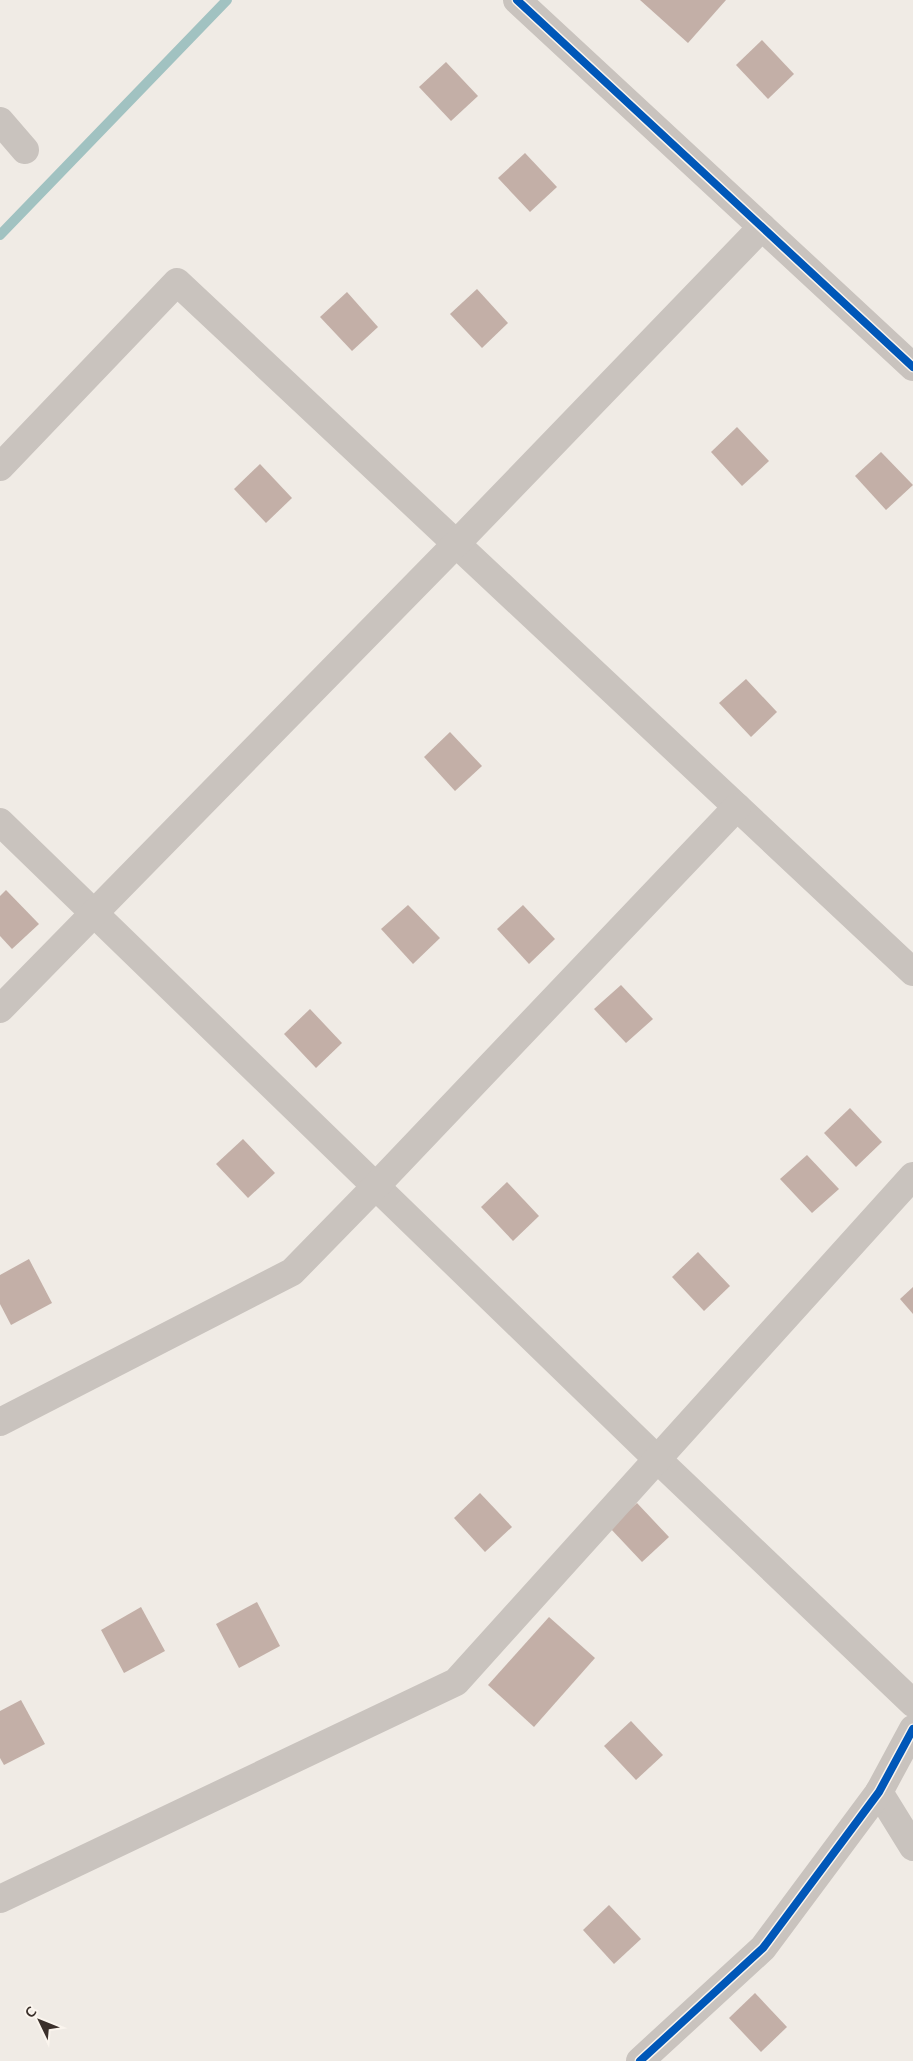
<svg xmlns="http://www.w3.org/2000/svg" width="913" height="2061" viewBox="0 0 913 2061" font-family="'Nunito Sans',sans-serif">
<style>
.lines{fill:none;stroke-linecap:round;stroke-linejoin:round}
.stream{stroke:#a1c2c1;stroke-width:10}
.building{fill:#c3afa7}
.minor{stroke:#c9c3be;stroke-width:28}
.cycleway-casing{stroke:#fbf5ee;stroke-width:11}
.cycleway{stroke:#0057b8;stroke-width:8}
</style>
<rect width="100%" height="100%" fill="#f0ebe5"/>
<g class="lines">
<path class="stream" d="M0 235 227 0"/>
</g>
<g class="building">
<path d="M640 0H726L688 43Z"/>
<path d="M762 40 794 74 768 99 736 65Z"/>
<path d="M446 62 478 96 451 121 419 87Z"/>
<path d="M525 153 557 187 530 212 498 178Z"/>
<path d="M477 289 508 323 482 348 450 314Z"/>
<path d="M347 292 378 327 352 351 320 317Z"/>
<path d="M737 427 769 461 742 486 711 452Z"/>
<path d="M881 452 913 485 886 510 855 476Z"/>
<path d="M260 464 292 498 266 523 234 489Z"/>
<path d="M746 679 777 712 751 737 719 703Z"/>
<path d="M450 732 482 766 455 791 424 757Z"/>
<path d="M6 890 39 924 12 949 0 936V896Z"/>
<path d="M408 905 440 938 413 964 381 929Z"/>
<path d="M523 905 555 939 529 964 497 929Z"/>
<path d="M621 985 653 1019 626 1043 594 1009Z"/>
<path d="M310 1009 342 1043 316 1068 284 1034Z"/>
<path d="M850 1108 882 1142 856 1167 824 1133Z"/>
<path d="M243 1139 275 1173 248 1198 216 1164Z"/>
<path d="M807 1155 839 1189 812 1213 780 1179Z"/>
<path d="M507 1182 539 1216 513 1241 481 1207Z"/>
<path d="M698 1252 730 1286 704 1311 672 1277Z"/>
<path d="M29 1259 52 1303 11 1325 0 1304V1275Z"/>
<path d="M913 1287V1314L900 1299Z"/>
<path d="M480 1493 512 1527 485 1552 454 1518Z"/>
<path d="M637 1503 669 1537 642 1562 610 1528Z"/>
<path d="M257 1602 280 1646 239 1668 216 1624Z"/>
<path d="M141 1607 165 1651 124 1673 101 1630Z"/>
<path d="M549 1617 595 1658 534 1727 488 1685Z"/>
<path d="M21 1700 45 1744 4 1765 0 1758V1711Z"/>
<path d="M631 1721 663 1755 636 1780 604 1746Z"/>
<path d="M609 1905 641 1939 614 1964 583 1930Z"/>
<path d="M755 1993 787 2027 761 2052 729 2018Z"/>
</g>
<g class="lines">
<g class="minor">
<path d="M517 0 913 367"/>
<path d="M0 121 25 150"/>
<path d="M0 467 177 282 913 972"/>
<path d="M0 822 657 1459 913 1703"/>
<path d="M0 1009 456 544 762 227"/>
<path d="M0 1422 292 1272 376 1186 737 807"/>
<path d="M879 1792 913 1847"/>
<path d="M0 1899 456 1682 913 1176"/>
<path d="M640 2061 763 1948 879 1792 913 1729"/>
</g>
<defs>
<g id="cycleway">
<path d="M517 0 913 367"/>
<path d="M640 2061 763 1948 879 1792 913 1729"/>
</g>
</defs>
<use href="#cycleway" class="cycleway-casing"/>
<use href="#cycleway" class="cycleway"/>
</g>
<g transform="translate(40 2021) rotate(313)" stroke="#fbf5ee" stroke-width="4" paint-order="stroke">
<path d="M0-4L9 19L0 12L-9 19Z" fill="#3b302b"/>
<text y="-8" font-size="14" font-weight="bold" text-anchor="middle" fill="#3b302b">С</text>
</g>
</svg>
